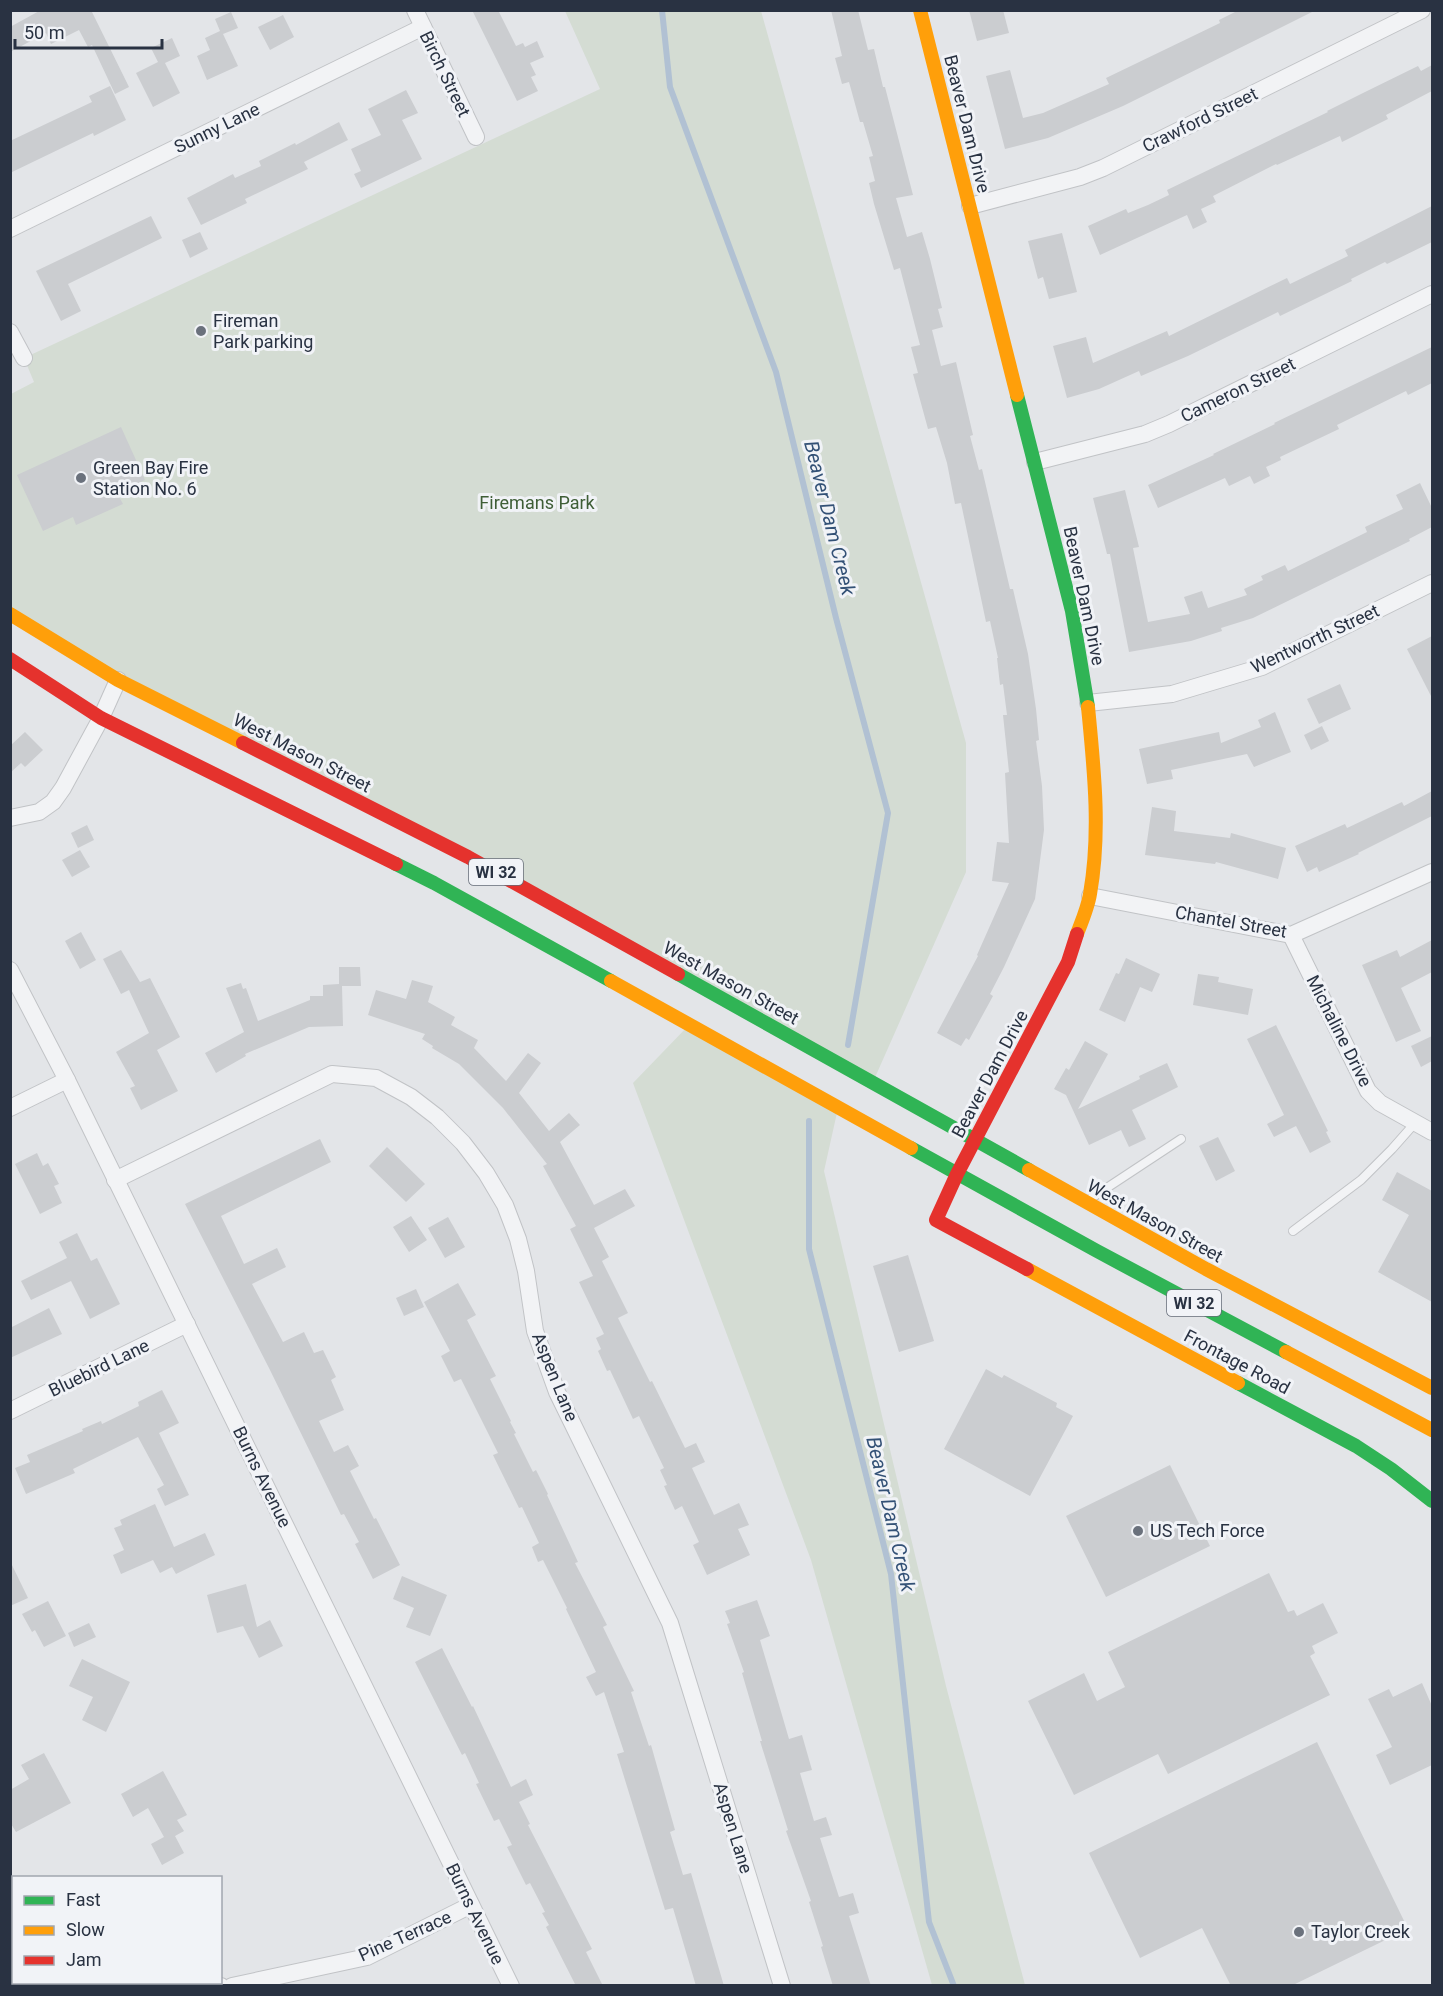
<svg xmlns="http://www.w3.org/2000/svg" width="1443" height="1996" viewBox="0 0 1443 1996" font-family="Roboto,sans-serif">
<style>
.green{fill:#d4dcd3}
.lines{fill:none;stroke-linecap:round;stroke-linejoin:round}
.stream{stroke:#b1c1d3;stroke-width:6}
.building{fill:#cbcdd0}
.lane-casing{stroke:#c1c3c6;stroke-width:10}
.street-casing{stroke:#c1c3c6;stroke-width:18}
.lane{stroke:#f2f3f5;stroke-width:8}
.street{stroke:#f2f3f5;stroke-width:16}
.fast{stroke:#30b455;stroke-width:14}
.slow{stroke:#ff9f0a;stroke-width:14}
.jam{stroke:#e5322d;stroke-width:14}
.poi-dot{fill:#6a717c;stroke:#f1f3f7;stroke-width:2}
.labels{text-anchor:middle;stroke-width:6;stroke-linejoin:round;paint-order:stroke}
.shield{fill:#f1f3f7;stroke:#656c78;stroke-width:1.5}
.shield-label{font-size:16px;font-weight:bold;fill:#293242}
.street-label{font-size:18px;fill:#293242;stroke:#f1f3f7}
.poi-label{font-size:18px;fill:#293242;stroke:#f1f3f7;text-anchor:start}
.park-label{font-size:18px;fill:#3e5e36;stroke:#f1f3f7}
.water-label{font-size:20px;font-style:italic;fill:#335176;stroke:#f1f3f7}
</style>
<rect width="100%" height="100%" fill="#e3e5e8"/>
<g class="green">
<path d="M565 11H761L966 743V872L873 1082 11 614V394L34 382 24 358 600 89Z"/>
<path d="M689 1025 838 1108 824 1171 946 1686 1025 1985H932L811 1560 633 1083Z"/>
</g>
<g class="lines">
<g class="stream">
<path d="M662 10 670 87 776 372 836 618 888 813 848 1045"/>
<path d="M809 1121V1249L891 1574 929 1922 954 1986"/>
</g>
</g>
<g class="building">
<path d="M41 10H91L129 87 115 94 92 45 88 47 79 30 51 44 46 33 10 52V27Z"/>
<path d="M472 10H498L516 46 523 43 525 47 537 41 544 57 530 63 536 75 531 77 538 91 517 101Z"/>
<path d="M831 10H858L868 50 874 49 883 87H885L913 195 896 198 907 237 922 232 930 259 942 308 938 309 943 327 932 330 941 366 956 362 973 435 970 436 979 470 982 469 1010 589H1013L1028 654 1036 709 1039 740 1036 741 1042 786 1044 830 1035 899 1004 967 990 994 993 996 969 1040 966 1038 961 1046 937 1033 978 956 977 955 1009 883 992 881 997 842 1009 843 1005 773 1009 772 1003 715H1007L1003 684 1000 685 997 658H998L990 621 986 622 961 503 955 504 947 463 936 427 928 429 913 374 918 373 911 347 920 345 900 268 894 270 874 204 869 183 875 181 869 157 873 156 863 122H860L849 82 842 84 835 58 842 56Z"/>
<path d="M969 10H1003L1009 33 977 41Z"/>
<path d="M1239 10H1316L1123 106 1048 138 1005 149 986 76 1010 70 1023 118 1043 113 1109 84 1106 78 1220 23 1219 20Z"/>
<path d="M231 12 238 28 223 34 238 66 207 80 197 56 210 50 205 38 220 31 215 19Z"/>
<path d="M283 15 294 37 270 50 258 27Z"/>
<path d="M172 38 180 56 165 63 180 93 153 107 136 73 158 62 151 48Z"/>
<path d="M1432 65V91L1386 115 1388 119 1342 142 1340 136 1277 165 1276 164 1213 196 1216 202 1201 209 1207 222 1193 229 1187 215 1100 255 1088 226 1126 209 1128 213 1148 205 1169 195 1167 190 1328 112 1327 111 1363 93 1418 66 1421 71Z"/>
<path d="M110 86 126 120 94 136 93 133 10 173V141L92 102 89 96Z"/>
<path d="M406 90 418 113 402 120 422 159 361 188 354 174 361 171 351 149 381 135 368 109Z"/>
<path d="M339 122 348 140 304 162 308 169 245 199 247 203 201 225 187 198 233 174 235 178 261 166 259 161 295 143 296 145Z"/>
<path d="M1432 206V242L1387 264 1385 262 1351 279 1352 281 1280 316 1278 312 1188 356 1141 376 1139 371 1099 389 1067 398 1053 346 1086 337 1093 363 1167 331 1169 336 1287 278 1290 284 1348 256 1345 250Z"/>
<path d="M151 216 162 238 68 284 81 311 61 321 36 271Z"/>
<path d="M200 232 208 249 190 258 182 240Z"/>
<path d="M1062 233 1077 292 1049 299 1043 277 1038 279 1028 241Z"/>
<path d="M1432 347V383L1408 395 1406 391 1337 425 1339 429 1280 457 1281 460 1266 467 1270 476 1254 484 1250 476 1229 486 1225 478 1158 508 1148 485 1214 455 1213 454 1275 424 1274 423Z"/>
<path d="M121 427 145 480 117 493 123 504 76 525 73 517 43 531 17 475Z"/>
<path d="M1420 483 1432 508V527L1409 539 1410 541 1253 618 1221 628 1222 631 1191 641 1129 652 1110 554H1107L1093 498 1125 490 1139 547 1133 548 1148 622 1190 614 1184 597 1202 591 1208 608 1247 595 1244 589 1263 580 1261 576 1285 565 1288 571 1367 532 1365 527 1403 509 1396 495Z"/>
<path d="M1432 636V698L1407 649Z"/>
<path d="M1340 684 1351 709 1319 724 1307 699Z"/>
<path d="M1275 712 1291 752 1254 767 1247 754 1171 770 1173 779 1147 784 1139 749 1219 732 1221 743 1261 727 1258 720Z"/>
<path d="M1322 726 1329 741 1311 750 1304 735Z"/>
<path d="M25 732 43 750 25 767 21 763 10 773V746Z"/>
<path d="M1432 791V816L1358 853 1359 854 1319 872 1317 867 1307 872 1295 846 1345 824 1347 828 1402 802 1404 806Z"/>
<path d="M1152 807 1176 811 1174 831 1230 838 1231 833 1286 848 1278 879 1216 862 1215 864 1145 855Z"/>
<path d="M87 825 94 840 78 848 71 833Z"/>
<path d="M80 850 90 867 72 877 62 860Z"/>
<path d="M81 932 96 960 80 969 65 941Z"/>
<path d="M1432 940V972L1401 988 1421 1031 1396 1042 1362 965 1397 950 1400 957Z"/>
<path d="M121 950 140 982 150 978 180 1037 157 1050 178 1091 141 1110 130 1088 135 1086 116 1052 149 1033 129 990 121 994 103 959Z"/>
<path d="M1126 958 1160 974 1152 992 1140 987 1125 1022 1099 1010 1116 973 1119 974Z"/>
<path d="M339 967H360L361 986H342L343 1026 309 1027 245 1054 246 1056 216 1073 205 1053 244 1032 226 988 241 983 243 989 246 988 258 1021 310 1000V996H323V985L339 984Z"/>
<path d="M1198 974 1219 977 1218 982 1253 989 1248 1015 1193 1005Z"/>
<path d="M412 980 433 986 428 1002 455 1017 451 1025 478 1040 474 1048 506 1081 528 1053 541 1063 519 1093 549 1131 569 1113 580 1125 560 1142 594 1205 625 1189 635 1206 594 1228 609 1257 602 1261 628 1313 618 1318 650 1382 652 1381 685 1448 696 1443 705 1462 692 1468 714 1515 739 1503 749 1525 738 1529 750 1555 707 1575 693 1545 699 1542 682 1506 675 1510 664 1486 667 1485 660 1470 664 1468 639 1416 633 1419 610 1370 607 1371 598 1351 601 1349 596 1338 604 1334 579 1282 593 1276 570 1229 576 1226 543 1166 547 1164 503 1108 459 1064 432 1048 433 1046 422 1039 425 1034 368 1015 376 990 406 999Z"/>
<path d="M1276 1025 1328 1131 1326 1132 1331 1142 1310 1153 1296 1126 1274 1137 1267 1124 1284 1115 1247 1039Z"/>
<path d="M1432 1036V1061L1421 1067 1411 1046Z"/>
<path d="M1085 1041 1108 1054 1078 1109 1140 1079 1139 1076 1167 1063 1178 1087 1132 1110 1146 1139 1129 1147 1121 1130 1089 1145 1066 1095 1054 1089 1066 1068 1069 1070Z"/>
<path d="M1218 1137 1235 1171 1216 1181 1199 1146Z"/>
<path d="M320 1139 331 1162 221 1216 244 1264 277 1248 286 1267 252 1284 283 1342 304 1332 314 1353 323 1350 336 1377 331 1380 344 1410 319 1421 334 1452 348 1445 359 1466 350 1471 374 1519 376 1518 400 1565 373 1579 355 1544 359 1542 344 1514 341 1515 269 1368 185 1204Z"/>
<path d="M387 1147 425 1184 406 1202 369 1166Z"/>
<path d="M37 1153 43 1166 48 1163 59 1184 54 1186 62 1203 40 1214 15 1164Z"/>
<path d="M1397 1172 1432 1191V1302L1378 1272 1409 1215 1382 1200Z"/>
<path d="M411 1216 427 1240 409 1252 393 1227Z"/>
<path d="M448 1217 465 1247 445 1258 428 1228Z"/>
<path d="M77 1233 91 1261 97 1258 120 1304 90 1319 71 1281 31 1300 21 1281 67 1258 59 1242Z"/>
<path d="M908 1255 934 1341 899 1352 873 1266Z"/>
<path d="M458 1283 476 1315 467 1320 496 1376 490 1379 511 1421 510 1422 516 1433 514 1434 533 1472 536 1470 548 1494 547 1495 578 1562 575 1563 607 1625 603 1627 634 1691 631 1692 649 1746 651 1745 675 1830 670 1832 683 1875 691 1873 724 1986H696L673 1908 665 1910 617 1754 624 1752 604 1692 596 1696 586 1677 596 1672 566 1609 567 1608 543 1560 538 1562 532 1547 539 1543 522 1507 519 1508 493 1455 498 1453 461 1379 454 1382 441 1356 450 1351 424 1302Z"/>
<path d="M416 1289 424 1307 404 1316 396 1298Z"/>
<path d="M49 1308 62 1334 10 1358V1328Z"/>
<path d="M986 1369 1002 1378 1004 1375 1019 1383 1057 1403 1056 1407 1073 1416 1030 1496 944 1449Z"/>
<path d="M162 1390 179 1423 159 1433 189 1495 165 1506 157 1489 164 1485 138 1437 73 1469 75 1473 26 1494 15 1468 30 1462 27 1455 83 1431 82 1429 101 1421 102 1424 139 1406 138 1402Z"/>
<path d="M1170 1465 1210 1546 1106 1597 1066 1516Z"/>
<path d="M155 1504 174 1547 205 1533 215 1555 176 1574 172 1567 160 1573 153 1560 121 1574 113 1555 124 1550 114 1528 122 1525 120 1520Z"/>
<path d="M10 1561 28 1598 10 1606Z"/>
<path d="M1269 1573 1288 1612 1294 1610 1297 1616 1323 1603 1338 1633 1312 1646 1315 1653 1310 1656 1330 1695 1168 1774 1158 1754 1074 1795 1028 1701 1084 1673 1097 1701 1125 1687 1108 1652Z"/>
<path d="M402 1576 447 1595 430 1636 406 1627 414 1608 393 1599Z"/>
<path d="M246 1584 257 1627 270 1620 283 1646 259 1658 243 1626 217 1633 207 1595Z"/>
<path d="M757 1600 770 1636 760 1640 789 1739 802 1735 812 1770 800 1773 814 1821 826 1817 832 1835 820 1838 839 1897 853 1893 859 1913 849 1916 871 1986H833L821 1947 823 1946 809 1902 811 1901 786 1831 788 1830 760 1741H762L742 1673 744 1672 727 1624 730 1623 725 1611Z"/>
<path d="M48 1601 66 1636 44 1647 35 1630 32 1632 22 1614Z"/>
<path d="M89 1623 96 1637 74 1647 68 1633Z"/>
<path d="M442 1648 472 1707 473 1706 511 1787 526 1779 533 1795 519 1802 530 1824 528 1825 592 1949 586 1952 603 1986H576L546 1927 549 1925 542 1913 545 1912 530 1883 526 1885 507 1847 512 1845 499 1819 494 1821 476 1784 479 1783 465 1753 462 1755 415 1662Z"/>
<path d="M82 1659 130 1682 106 1732 82 1720 93 1697 69 1686Z"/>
<path d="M1422 1683 1432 1706V1765L1390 1785 1376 1755 1392 1747 1368 1699 1389 1689 1393 1697Z"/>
<path d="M1317 1742 1408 1929 1291 1986H1231L1202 1928 1140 1958 1089 1853Z"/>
<path d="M44 1753 71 1803 16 1832 10 1822V1790L29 1779 21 1765Z"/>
<path d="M163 1771 187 1815 177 1820 184 1831 175 1836 184 1853 162 1865 151 1844 164 1837 148 1808 133 1817 121 1794Z"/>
</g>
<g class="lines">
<defs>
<g id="lane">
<path d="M1090 1199 1181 1139"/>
<path d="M1293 1231 1361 1180 1392 1149 1415 1123"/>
</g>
<g id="street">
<path d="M415 10 476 137"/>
<path d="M970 206 1080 177 1103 168 1422 10"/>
<path d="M10 229 423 27"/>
<path d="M10 332 24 358"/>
<path d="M1035 462 1145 434 1169 424 1432 294"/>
<path d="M1088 703 1172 694 1262 667 1432 583"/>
<path d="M10 818 39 812 53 802 63 788 101 718 118 680"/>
<path d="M1090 896 1291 935 1432 872"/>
<path d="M1291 935 1368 1091 1380 1103 1432 1132"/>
<path d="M10 970 67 1080 511 1986"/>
<path d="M10 1108 67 1080"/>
<path d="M115 1180 332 1074 376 1078 411 1097 437 1117 463 1143 486 1173 505 1205 518 1239 526 1271 535 1331 557 1392 670 1623 782 1986"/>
<path d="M10 1411 187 1324"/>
<path d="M182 1982 221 1986"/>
<path d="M124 1986 130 1982"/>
<path d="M232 1986 367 1957 471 1905"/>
</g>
</defs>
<use href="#lane" class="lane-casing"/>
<use href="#street" class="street-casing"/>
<use href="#lane" class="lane"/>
<use href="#street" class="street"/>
<g class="fast">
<path d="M1017 395 1072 611 1088 707"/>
<path d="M396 864 434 883 611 981"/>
<path d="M678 974 1029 1170"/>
<path d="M911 1148 1097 1251 1286 1352"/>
<path d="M1238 1383 1356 1446 1391 1469 1432 1501"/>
</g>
<g class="slow">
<path d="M920 10 1017 395"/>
<path d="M10 614 118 680 243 743"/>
<path d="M1077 934C1082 921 1088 907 1090 894 1101 832 1094 769 1088 707"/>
<path d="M611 981 911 1148"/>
<path d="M1029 1170 1206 1269 1432 1388"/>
<path d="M1027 1269 1238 1383"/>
<path d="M1286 1352 1432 1430"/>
</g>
<g class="jam">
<path d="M10 659 101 718 396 864"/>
<path d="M243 743 468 857 678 974"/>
<path d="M1027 1269 936 1220 957 1174 1068 962 1077 934"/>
</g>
</g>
<g class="poi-dot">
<circle cx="201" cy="331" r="6"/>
<circle cx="81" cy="478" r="6"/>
<circle cx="1138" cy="1531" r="6"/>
<circle cx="1299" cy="1932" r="6"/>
</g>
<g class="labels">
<g class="shield">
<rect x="469" y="859" width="54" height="26" rx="4.5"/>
<rect x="1167" y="1290" width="54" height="26" rx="4.5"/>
</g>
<g class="shield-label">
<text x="496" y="878">WI 32</text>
<text x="1194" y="1309">WI 32</text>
</g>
<g class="street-label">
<text transform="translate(445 74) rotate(64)" y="6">Birch Street</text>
<text transform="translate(1200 120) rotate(-26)" y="6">Crawford Street</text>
<text transform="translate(967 124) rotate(76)" y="6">Beaver Dam Drive</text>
<text transform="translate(217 128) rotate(-26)" y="6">Sunny Lane</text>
<text transform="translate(1238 390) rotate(-26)" y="6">Cameron Street</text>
<text transform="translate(1084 596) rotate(78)" y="6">Beaver Dam Drive</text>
<text transform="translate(1315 639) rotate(-25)" y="6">Wentworth Street</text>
<text transform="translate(302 753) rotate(27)" y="6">West Mason Street</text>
<text transform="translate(1231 922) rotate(10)" y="6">Chantel Street</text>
<text transform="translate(731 983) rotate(29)" y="6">West Mason Street</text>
<text transform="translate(1339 1031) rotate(63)" y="6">Michaline Drive</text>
<text transform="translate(990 1074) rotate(-62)" y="6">Beaver Dam Drive</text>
<text transform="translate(1155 1221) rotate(29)" y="6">West Mason Street</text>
<text transform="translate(1237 1362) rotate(28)" y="6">Frontage Road</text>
<text transform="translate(99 1368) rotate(-26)" y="6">Bluebird Lane</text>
<text transform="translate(555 1377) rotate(68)" y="6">Aspen Lane</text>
<text transform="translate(262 1477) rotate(64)" y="6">Burns Avenue</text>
<text transform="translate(733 1828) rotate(73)" y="6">Aspen Lane</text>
<text transform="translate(475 1914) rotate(64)" y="6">Burns Avenue</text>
<text transform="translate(405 1936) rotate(-24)" y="6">Pine Terrace</text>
</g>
<g class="poi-label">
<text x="213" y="327">Fireman<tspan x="213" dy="21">Park parking</tspan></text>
<text x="93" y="474">Green Bay Fire<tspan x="93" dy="21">Station No. 6</tspan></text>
<text x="1150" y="1537">US Tech Force</text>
<text x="1311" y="1938">Taylor Creek</text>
</g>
<g class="park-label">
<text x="537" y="509">Firemans Park</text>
</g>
<g class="water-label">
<text transform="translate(830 518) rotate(76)" y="7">Beaver Dam Creek</text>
<text transform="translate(891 1514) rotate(77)" y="7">Beaver Dam Creek</text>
</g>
</g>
<rect width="1443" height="1996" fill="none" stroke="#293242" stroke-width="24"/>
<rect x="12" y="1876" width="210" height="108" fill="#f1f3f7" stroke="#a1a6af" stroke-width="1.5"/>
<rect x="24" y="1896" width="30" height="9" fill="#30b455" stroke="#a1a6af" stroke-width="1.5"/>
<text x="66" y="1906" font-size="18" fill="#293242">Fast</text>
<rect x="24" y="1926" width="30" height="9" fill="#ff9f0a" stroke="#a1a6af" stroke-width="1.5"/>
<text x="66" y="1936" font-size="18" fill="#293242">Slow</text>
<rect x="24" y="1956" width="30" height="9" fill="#e5322d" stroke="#a1a6af" stroke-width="1.5"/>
<text x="66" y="1966" font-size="18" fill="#293242">Jam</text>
<path d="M15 39v9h147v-9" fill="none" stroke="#293242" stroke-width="3"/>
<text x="24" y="39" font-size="18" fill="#293242" stroke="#f1f3f7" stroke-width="4.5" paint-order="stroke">50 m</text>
</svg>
